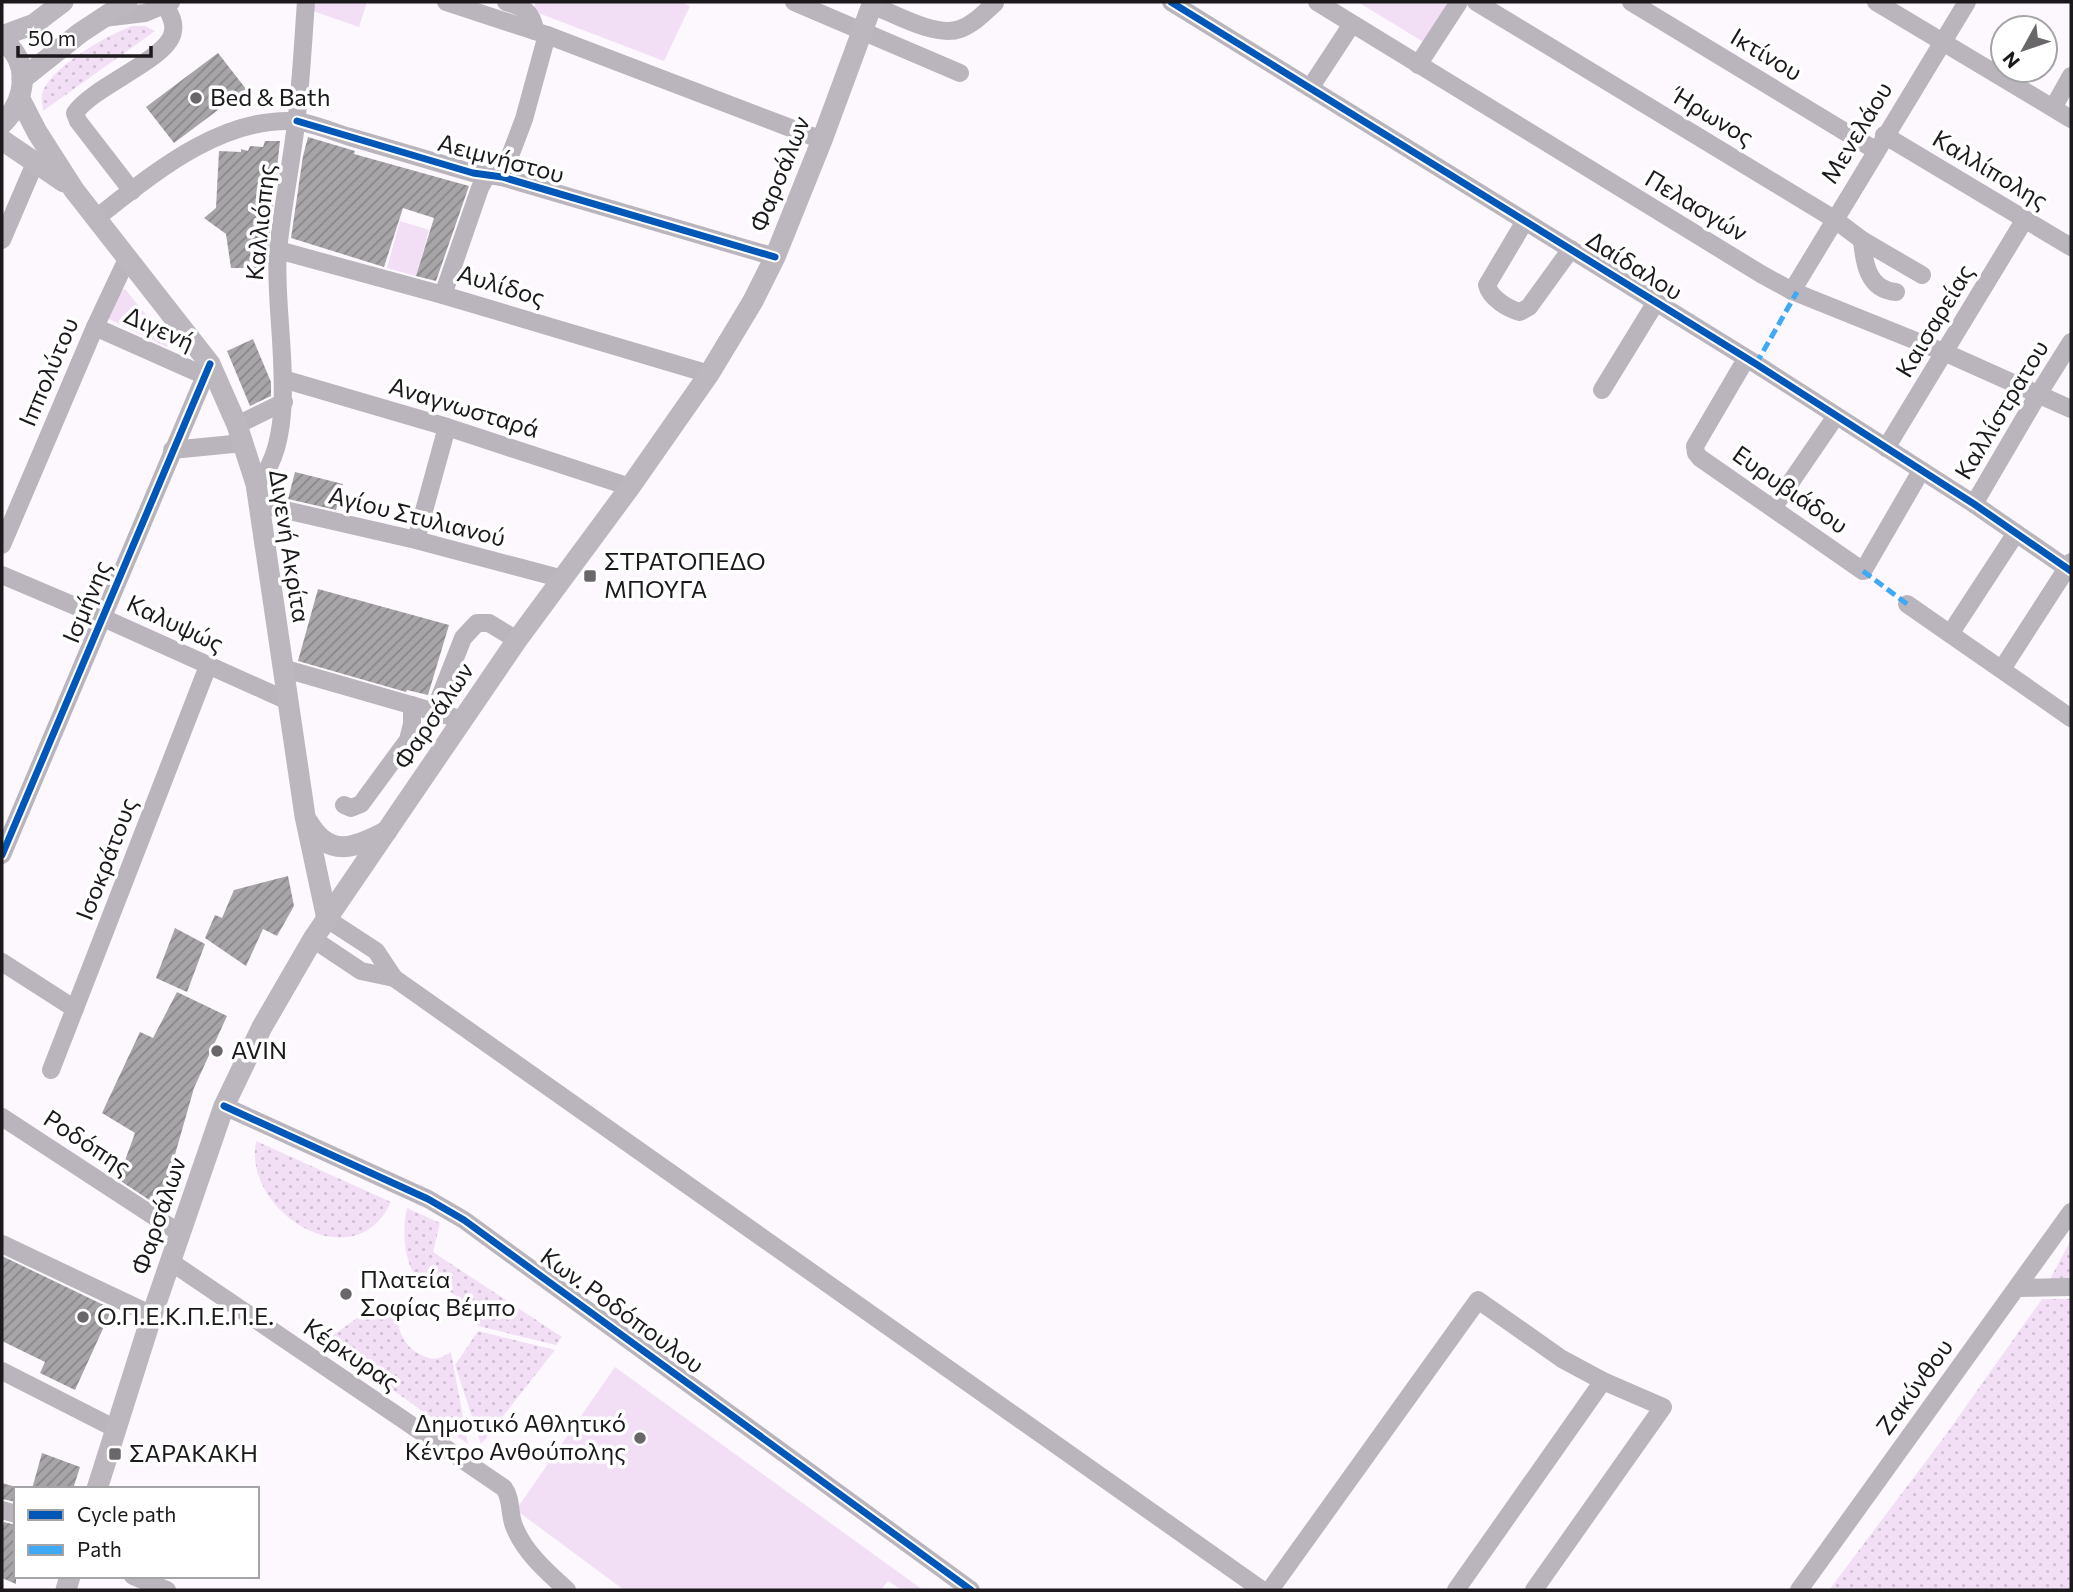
<svg xmlns="http://www.w3.org/2000/svg" width="2073" height="1592" viewBox="0 0 2073 1592" font-family="Commissioner,sans-serif">
<style>
.grass{fill:url(#grass-dots)}
.green{fill:#f2dff6}
.building{fill:url(#building-hatch)}
.lines{fill:none;stroke-linecap:round;stroke-linejoin:round}
.minor{stroke:#bab4bc;stroke-width:18}
.major{stroke:#bcb7bf;stroke-width:21}
.quiet{stroke:#3fa9f5;stroke-width:5;stroke-dasharray:10 5;stroke-linecap:butt}
.cycleway-casing{stroke:#fff;stroke-width:11}
.cycleway{stroke:#0057b8;stroke-width:7}
.poi-dot{fill:#6a676b;stroke:#fff;stroke-width:2.5}
.labels{text-anchor:middle;stroke-width:7;stroke-linejoin:round;paint-order:stroke}
.street-label{font-size:24px;fill:#1c191d;stroke:#fff}
.poi-label{font-size:24px;fill:#1c191d;stroke:#fff;text-anchor:start}
</style>
<defs>
<pattern id="grass-dots" width="8" height="8" patternUnits="userSpaceOnUse" patternTransform="scale(1.75)"><rect width="8" height="8" fill="#f2dff6"/><path d="M2 2h.1M6 6h.1" fill="none" stroke="#cfbfd2" stroke-width="1.8" stroke-linecap="round"/></pattern>
<pattern id="building-hatch" width="6" height="6" patternUnits="userSpaceOnUse" patternTransform="scale(1.75)"><rect width="6" height="6" fill="#a8a5a9"/><path d="M-1 1l2-2M0 6l6-6M5 7l2-2" fill="none" stroke="#888689"/></pattern>
</defs>
<rect width="100%" height="100%" fill="#fcf8fd"/>
<g class="grass">
<path d="M132 26H145L155 31 43 111C43 106 41 99 42 95 48 68 108 35 132 26Z"/>
<path d="M256 1141 391 1202C354 1282 242 1212 256 1141Z"/>
<path d="M407 1208 440 1223 433 1252 562 1337 556 1345 479 1326C466 1318 463 1301 451 1292 442 1286 428 1288 420 1281 403 1265 402 1228 407 1208Z"/>
<path d="M2071 1240V1279H2050Z"/>
<path d="M2042 1299H2071V1590H1829L1942 1440Z"/>
<path d="M384 1304C405 1318 392 1343 424 1356 435 1361 441 1358 451 1352L468 1444 325 1341 374 1306Z"/>
<path d="M478 1331 555 1350 481 1444 455 1365Z"/>
</g>
<g class="green">
<path d="M307 2H367L359 27 307 9Z"/>
<path d="M536 2H681L690 6 664 61 533 11Z"/>
<path d="M1358 2H1450L1425 43Z"/>
<path d="M400 221 429 230 416 276 387 268Z"/>
<path d="M125 289 170 344 167 347 107 318 118 294Z"/>
<path d="M615 1367 923 1590H902L888 1581 881 1590H624L516 1510Z"/>
</g>
<g class="building">
<path d="M218 53 246 89 174 143 146 107Z"/>
<path d="M308 137 355 151 354 154 469 186 436 281 416 276 434 218 403 208 384 267 291 238 303 156Z"/>
<path d="M265 141H280L266 268H231L226 234 204 218 216 208 219 151 241 152V149L248 151 250 146 263 147Z"/>
<path d="M253 339 271 382V396L250 406 227 351Z"/>
<path d="M295 472 343 484 336 510 288 499Z"/>
<path d="M318 589 449 625 428 695 407 690 406 692 298 661Z"/>
<path d="M288 876 294 906 277 936 263 929 246 966 205 938 215 915 222 918 234 890Z"/>
<path d="M175 928 205 944 187 992 156 978Z"/>
<path d="M177 992 227 1016 194 1088 174 1158 182 1163 173 1193 163 1209 116 1178 123 1166 135 1133 102 1113 140 1032 153 1038Z"/>
<path d="M2 1256 112 1309 75 1390 40 1373 45 1362 2 1341Z"/>
<path d="M42 1453 80 1467 73 1489H32Z"/>
<path d="M2 1483 16 1487V1502L2 1499Z"/>
<path d="M4 1522 16 1525V1584L2 1578V1528Z"/>
</g>
<g class="lines">
<g class="minor">
<path d="M446 2 547 35 822 140"/>
<path d="M506 2C523 7 533 12 535 31"/>
<path d="M794 2 960 73"/>
<path d="M1171 2 1756 364 1974 504 2071 571"/>
<path d="M1317 2 1761 274 1792 291 1946 353 2071 409"/>
<path d="M1476 2 1834 219 1862 240 1922 275"/>
<path d="M1631 2 1875 150"/>
<path d="M1876 2 2071 119"/>
<path d="M872 5C895 14 936 38 960 29 974 24 984 13 995 3"/>
<path d="M103 18 145 13 171 2"/>
<path d="M1418 65 1459 2"/>
<path d="M1310 88 1352 24"/>
<path d="M2053 108 2071 76"/>
<path d="M1884 135 2071 247"/>
<path d="M502 177 524 119 547 35"/>
<path d="M132 191 78 121 75 113C94 85 170 59 173 31 175 21 169 13 165 5"/>
<path d="M96 218C152 175 218 118 293 121 312 122 332 132 350 137 391 149 432 161 473 173L502 177 775 257"/>
<path d="M1525 221 1487 285C1490 298 1508 309 1520 312L1529 307 1571 249"/>
<path d="M2 240 35 163"/>
<path d="M1862 240C1864 263 1868 290 1896 292"/>
<path d="M278 250 443 295 709 374"/>
<path d="M1792 291 1967 2"/>
<path d="M443 295 480 188 487 175"/>
<path d="M95 327 203 375"/>
<path d="M1746 359 1695 446 1696 453 1700 458 1863 571 1921 471"/>
<path d="M283 379 447 427 630 487"/>
<path d="M1602 390 1656 302"/>
<path d="M237 425 284 402"/>
<path d="M1886 448 2025 219"/>
<path d="M172 450 243 443"/>
<path d="M256 484C304 438 272 313 278 251 282 209 291 166 296 124 301 84 303 42 306 2"/>
<path d="M259 504 416 540 563 579"/>
<path d="M1974 504 2039 393 2071 342"/>
<path d="M1773 508 1836 416"/>
<path d="M416 540 447 427"/>
<path d="M2 545 95 327 127 259"/>
<path d="M2 575 101 617 288 701"/>
<path d="M1907 604 2071 718"/>
<path d="M1950 634 2016 533"/>
<path d="M282 668 463 720"/>
<path d="M2002 669 2071 562"/>
<path d="M434 712 463 638 477 623H489L517 640"/>
<path d="M344 805 351 808 361 804 408 740 412 724V705"/>
<path d="M2 855 210 364"/>
<path d="M327 919 376 951 394 978 1262 1590"/>
<path d="M313 939 361 971 394 978"/>
<path d="M2 962 75 1009"/>
<path d="M51 1070 208 666"/>
<path d="M224 1106 428 1199 464 1220 971 1590"/>
<path d="M2 1117 181 1234"/>
<path d="M2 1244 152 1315"/>
<path d="M171 1262 504 1488C512 1499 509 1514 514 1526 524 1552 547 1572 567 1590"/>
<path d="M2017 1288 2071 1287"/>
<path d="M2 1371 116 1429"/>
<path d="M2 1510 16 1514"/>
<path d="M133 1576 167 1590"/>
<path d="M1270 1590 1478 1300 1562 1359 1603 1381 1663 1407 1534 1590"/>
<path d="M1456 1590 1603 1381"/>
<path d="M1799 1590 2071 1212"/>
</g>
<g class="major">
<path d="M2 36 34 24 63 2"/>
<path d="M2 40C32 62 26 101 2 124"/>
<path d="M22 79 80 33 127 2"/>
<path d="M20 99 37 132 74 190 210 364 237 425 256 484 305 816 327 919"/>
<path d="M2 140 64 182"/>
<path d="M308 822C329 859 355 848 387 831"/>
<path d="M97 1489 152 1315 224 1106 262 1027 313 939 517 640 630 487 709 374 753 301 775 257 822 140 873 2"/>
<path d="M66 1590 70 1576"/>
</g>
<g class="quiet">
<path d="M1756 364 1797 292"/>
<path d="M1863 571 1907 604"/>
</g>
<defs>
<g id="cycleway">
<path d="M1171 2 1756 364 1974 504 2071 571"/>
<path d="M297 121 473 173 502 177 775 257"/>
<path d="M2 855 210 364"/>
<path d="M224 1106 428 1199 464 1220 971 1590"/>
</g>
</defs>
<use href="#cycleway" class="cycleway-casing"/>
<use href="#cycleway" class="cycleway"/>
</g>
<g class="poi-dot">
<circle cx="196" cy="98" r="7"/>
<rect x="583" y="569" width="14" height="14" rx="3.5"/>
<circle cx="217" cy="1051" r="7"/>
<circle cx="346" cy="1294" r="7"/>
<circle cx="83" cy="1317" r="7"/>
<circle cx="640" cy="1438" r="7"/>
<rect x="108" y="1447" width="14" height="14" rx="3.5"/>
</g>
<g class="labels">
<g class="street-label">
<text transform="translate(1766 55) rotate(31)" y="8">Ικτίνου</text>
<text transform="translate(1713 117) rotate(31)" y="8">Ήρωνος</text>
<text transform="translate(1857 133) rotate(-59)" y="8">Μενελάου</text>
<text transform="translate(501 159) rotate(15)" y="8">Αειμνήστου</text>
<text transform="translate(1990 170) rotate(31)" y="8">Καλλίπολης</text>
<text transform="translate(780 174) rotate(-68)" y="8">Φαρσάλων</text>
<text transform="translate(1696 206) rotate(31)" y="8">Πελασγών</text>
<text transform="translate(261 222) rotate(-84)" y="8">Καλλιόπης</text>
<text transform="translate(1634 266) rotate(32)" y="8">Δαίδαλου</text>
<text transform="translate(501 286) rotate(17)" y="8">Αυλίδος</text>
<text transform="translate(1935 321) rotate(-59)" y="8">Καισαρείας</text>
<text transform="translate(159 329) rotate(24)" y="8">Διγενή</text>
<text transform="translate(49 372) rotate(-67)" y="8">Ιππολύτου</text>
<text transform="translate(464 408) rotate(17)" y="8">Αναγνωσταρά</text>
<text transform="translate(2002 410) rotate(-59)" y="8">Καλλίστρατου</text>
<text transform="translate(1790 490) rotate(35)" y="8">Ευρυβιάδου</text>
<text transform="translate(417 517) rotate(14)" y="8">Αγίου Στυλιανού</text>
<text transform="translate(289 546) rotate(81)" y="8">Διγενή Ακρίτα</text>
<text transform="translate(87 602) rotate(-67)" y="8">Ισμήνης</text>
<text transform="translate(175 624) rotate(25)" y="8">Καλυψώς</text>
<text transform="translate(434 716) rotate(-56)" y="8">Φαρσάλων</text>
<text transform="translate(107 859) rotate(-69)" y="8">Ισοκράτους</text>
<text transform="translate(87 1143) rotate(33)" y="8">Ροδόπης</text>
<text transform="translate(159 1216) rotate(-71)" y="8">Φαρσάλων</text>
<text transform="translate(622 1311) rotate(36)" y="8">Κων. Ροδόπουλου</text>
<text transform="translate(351 1355) rotate(34)" y="8">Κέρκυρας</text>
<text transform="translate(1915 1387) rotate(-54)" y="8">Ζακύνθου</text>
</g>
<g class="poi-label">
<text x="210" y="106">Bed &amp; Bath</text>
<text x="604" y="570">ΣΤΡΑΤΟΠΕΔΟ<tspan x="604" dy="28">ΜΠΟΥΓΑ</tspan></text>
<text x="231" y="1059">AVIN</text>
<text x="360" y="1288">Πλατεία<tspan x="360" dy="28">Σοφίας Βέμπο</tspan></text>
<text x="97" y="1325">Ο.Π.Ε.Κ.Π.Ε.Π.Ε.</text>
<text x="626" y="1432" text-anchor="end">Δημοτικό Αθλητικό<tspan x="626" dy="28">Κέντρο Ανθούπολης</tspan></text>
<text x="129" y="1462">ΣΑΡΑΚΑΚΗ</text>
</g>
</g>
<rect width="2073" height="1592" fill="none" stroke="#1c191d" stroke-width="7"/>
<rect x="14" y="1487" width="245" height="91" fill="#ffffff" stroke="#a4a3a5" stroke-width="2"/>
<rect x="28" y="1510" width="35" height="10" fill="#0057b8" stroke="#a4a3a5" stroke-width="2"/>
<text x="77" y="1522" font-size="21" fill="#1c191d">Cycle path</text>
<rect x="28" y="1545" width="35" height="10" fill="#3fa9f5" stroke="#a4a3a5" stroke-width="2"/>
<text x="77" y="1557" font-size="21" fill="#1c191d">Path</text>
<g transform="translate(2024 49) rotate(230)"><circle r="33" fill="#ffffff" stroke="#a4a3a5" stroke-width="2"/>
<path d="M0-5L12 26L0 18L-12 26Z" fill="#6a676b"/>
<text y="-10" font-size="19" font-weight="bold" text-anchor="middle" fill="#1c191d">N</text>
</g>
<path d="M18 46v10h133v-10" fill="none" stroke="#1c191d" stroke-width="3.5"/>
<text x="28" y="46" font-size="21" fill="#1c191d" stroke="#ffffff" stroke-width="5" paint-order="stroke">50 m</text>
</svg>
